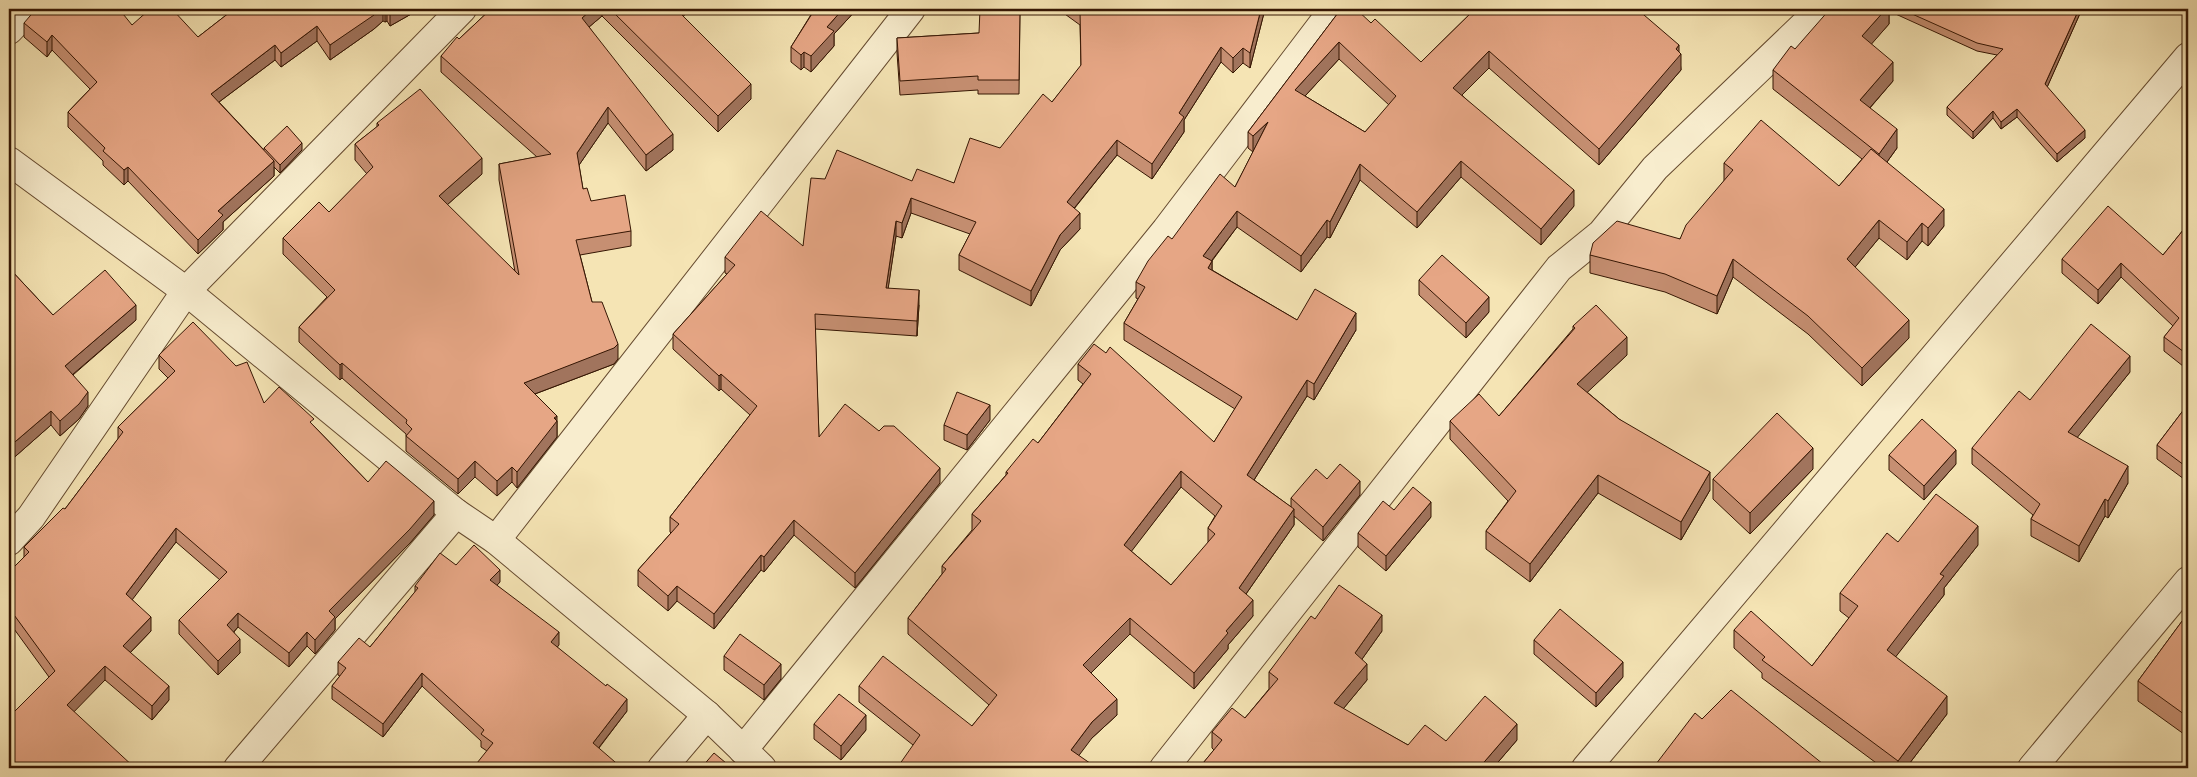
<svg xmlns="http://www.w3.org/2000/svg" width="2197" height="777" viewBox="0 0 2197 777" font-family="'IM FELL Great Primer',serif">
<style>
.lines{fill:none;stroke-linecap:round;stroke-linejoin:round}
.street-casing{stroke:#654a2f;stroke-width:30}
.street{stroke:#f8edce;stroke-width:28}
.wall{fill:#c68f72;stroke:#351603;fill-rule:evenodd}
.shaded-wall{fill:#a1745d;stroke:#351603}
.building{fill:#e6a685;stroke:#351603;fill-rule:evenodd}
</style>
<rect width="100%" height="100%" fill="#f5e4b4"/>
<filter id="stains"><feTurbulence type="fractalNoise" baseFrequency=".004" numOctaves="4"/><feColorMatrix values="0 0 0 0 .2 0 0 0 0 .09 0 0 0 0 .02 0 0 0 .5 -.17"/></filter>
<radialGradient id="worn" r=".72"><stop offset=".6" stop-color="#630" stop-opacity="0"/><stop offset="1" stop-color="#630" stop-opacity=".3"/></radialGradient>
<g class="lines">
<defs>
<g id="street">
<path d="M9 30 29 9"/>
<path d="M9 161 186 291 456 513 496 540 707 715 762 768"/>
<path d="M496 540 911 9"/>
<path d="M9 541 31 517 186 291 462 9"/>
<path d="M743 750 1166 230 1334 9"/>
<path d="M238 768 456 513"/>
<path d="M662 768 707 715"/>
<path d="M1164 768 1559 268 1601 234 1655 168 1821 9"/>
<path d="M1586 768 2188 57"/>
<path d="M2032 768 2188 581"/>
</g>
</defs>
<use href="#street" class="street-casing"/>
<use href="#street" class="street"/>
</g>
<g class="wall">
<path d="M234 9H420L390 26 387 21 385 22 383 21 374 29 330 60 317 41 281 67 275 60 219 102 264 150V148L302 150 280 173 274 167V176L223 222V230L198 254 128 181 124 185 103 165V161L68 127V112L90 89 52 50 47 57 24 37V23L132 25 198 37Z"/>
<path d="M491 9H689L683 16 751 99 718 132 602 16 589 27 673 150 646 171 608 123 579 165 583 189 591 201 631 231V246L580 255 592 302 618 359 614 364 535 394 557 421V437L517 488 512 482 497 496 475 477 458 494 406 451V434L342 378 340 380 299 342V327L327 297 283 254V238L329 212 367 174 355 160V144L377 127V123L482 174 447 205 515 272 499 180V164L537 157 441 72V56Z"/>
<path d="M808 9H857L834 34V46L811 72 804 67 801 70 791 62V47L812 13Z"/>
<path d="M1020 9 1019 94H978V90L900 95 897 53V38L979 33Z"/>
<path d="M1058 9H1265L1250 68 1243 63 1233 73 1221 62 1184 120V132L1152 179 1117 155 1074 209 1080 229 1060 250 1031 306 959 270V255L970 234 911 213 902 238 896 236 888 288 919 305 917 336 815 329 819 437 940 483 855 588 794 535 764 572 761 570 714 629 677 601 668 611 638 586V570L671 533 670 532V517L750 415 721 389 719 391 673 349V334L727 274 725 273V257L803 246 825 179 954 183 1000 148 1052 102 1081 66 1080 25Z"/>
<path d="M1341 9 1371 23 1421 62 1475 9 1679 52 1681 70 1599 165 1489 68 1462 95 1574 206 1541 245 1461 177 1417 228 1360 180 1330 238 1327 237 1301 272 1237 227 1212 261V270L1297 320 1356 330 1314 400 1307 396 1254 480 1291 507V498L1327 479 1360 495 1323 541 1294 516V525L1246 594 1253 616 1228 645V649L1194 689 1130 634 1091 673 1117 715 1092 738 913 745 859 702V686L972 726 989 705 908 634V618L942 574V566L972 530V514L1006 475V472L1038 443 1083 384 1078 380V364L1214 442 1235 409 1124 340V323L1138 299 1136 298V282L1172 239 1235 187 1253 152 1248 148V132ZM1339 59 1389 105 1365 132 1305 96ZM1181 487 1215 516 1208 528V543L1171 585 1131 551Z"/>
<path d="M1889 9V24L1871 44 1893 81 1870 108 1897 148 1887 162 1944 226 1928 246 1922 241 1907 260 1879 238 1855 267 1909 338 1862 386 1808 334 1733 277 1717 314 1665 292 1590 273V255L1680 239 1724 181V163L1839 186 1862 159 1773 89V70L1795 49Z"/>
<path d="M1889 9H2082L2047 87 2085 138 2057 162 2017 117 2001 129 1993 118 1973 139 1947 115V107L1997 55 1977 51 1889 11Z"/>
<path d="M2188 224V370L2164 351V337L2173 326 2121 277 2098 304 2062 273V259L2163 255Z"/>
<path d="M9 268 53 315 136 320 73 375 88 406 79 419 60 436 51 425 9 462Z"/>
<path d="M1419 280 1489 312 1466 338 1419 295Z"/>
<path d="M1573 326 1627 355 1587 392 1619 419 1710 490 1681 540 1598 493 1530 582 1486 549V531L1508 501 1450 439V421L1499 416 1573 329Z"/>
<path d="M159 355 314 426 368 482 434 515 410 543 335 619V630L315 654 307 646 289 667 238 627 234 632 240 653 218 675 179 634V620L220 580 176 542 132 599 151 631 130 653 169 700 152 720 105 680 15 711 49 677 9 622V572L24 557V547L65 509 118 439V427L168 378 159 369Z"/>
<path d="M2130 372 2077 437 2128 483 2108 518 2105 516 2079 562 2031 536V519L2033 515 1972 464V448Z"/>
<path d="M2188 404V482L2157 459V445Z"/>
<path d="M990 420 967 450 944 440V425Z"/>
<path d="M1889 455 1956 464 1924 500 1889 470Z"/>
<path d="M1813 469 1750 534 1713 499V479Z"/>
<path d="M1394 510 1431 517 1386 571 1358 547V533Z"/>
<path d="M1898 542 1978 545 1944 588V595L1895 657 1947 714 1906 768H1883L1762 678V673L1734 648V630L1812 666 1849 618 1840 611V593Z"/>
<path d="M456 565 500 582 497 585 559 645 557 647 627 711 599 748 487 751 481 747V741L422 686 383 737 332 699V686L340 676 338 675V662L370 647 415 592V586Z"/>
<path d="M2188 613V737L2138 701V681Z"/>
<path d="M1315 619 1382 631 1362 659 1367 680 1343 709 1408 745 1446 741 1517 740 1493 768H1199L1214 750 1212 748V732L1245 718 1269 689V672Z"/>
<path d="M1534 640 1623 677 1596 707 1534 654Z"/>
<path d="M724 656 781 679 764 700 724 670Z"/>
<path d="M1702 719 1828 768H1656V764Z"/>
<path d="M814 724 866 730 841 760 814 739Z"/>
</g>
<g class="shaded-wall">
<path d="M380 9H383V21L374 29 330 60V45Z"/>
<path d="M385 9H387V21L385 22Z"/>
<path d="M395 9H420L390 26V12Z"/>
<path d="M592 9H602V16L582 33V18Z"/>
<path d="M677 9H689L677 25Z"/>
<path d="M843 9H857L834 34V46L811 72V56L827 27Z"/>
<path d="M1261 9H1265L1250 68V53Z"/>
<path d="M1886 9H1889V24L1862 55V36Z"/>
<path d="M2079 9H2082L2045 92V84Z"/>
<path d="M317 26V41L281 67V53Z"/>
<path d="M52 35V50L47 57V42Z"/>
<path d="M1339 42V59L1295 107V90Z"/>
<path d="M275 45V60L211 108V94Z"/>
<path d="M1679 45V56L1681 54V70L1599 165V149Z"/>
<path d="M1221 47V62L1184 120V132L1152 179V164L1179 113Z"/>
<path d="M1243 48V63L1233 73V58Z"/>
<path d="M1489 51V68L1453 104V88Z"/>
<path d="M804 52V67L801 70V55Z"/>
<path d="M1893 62V81L1860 119V100Z"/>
<path d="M751 84V99L718 132V116Z"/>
<path d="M608 107V123L577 168V153Z"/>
<path d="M2017 109V117L2001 129V122Z"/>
<path d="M1993 111V118L1973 139V132Z"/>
<path d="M1268 122 1253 152V136Z"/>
<path d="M1897 129V148L1879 173V154Z"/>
<path d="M2085 130V138L2057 162V154Z"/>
<path d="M673 134V150L646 171V155Z"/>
<path d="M1117 140V155L1067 217V202Z"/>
<path d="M302 143V150L280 173V165Z"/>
<path d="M482 158V174L439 212V196Z"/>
<path d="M274 161V176L223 222V230L198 254V240L218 211Z"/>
<path d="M1461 161V177L1417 228V212Z"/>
<path d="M1360 164V180L1330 238V222Z"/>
<path d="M128 167V181L124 185V170Z"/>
<path d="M1574 190V206L1541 245V229Z"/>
<path d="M911 198V213L902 238V223Z"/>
<path d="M1944 209V226L1928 246V228Z"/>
<path d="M1237 211V227L1203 272V256Z"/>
<path d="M1080 213V229L1060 250 1031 306V291L1060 235Z"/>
<path d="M1327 220V237L1301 272V256Z"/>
<path d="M1879 220V238L1847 277V259Z"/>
<path d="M896 221V236L886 303V288Z"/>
<path d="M1922 223V241L1907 260V242Z"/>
<path d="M1733 259V277L1717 314V296Z"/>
<path d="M1212 261V278L1208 268Z"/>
<path d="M2121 263V277L2098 304V290Z"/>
<path d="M919 290V305L917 336V321Z"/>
<path d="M1489 297V312L1466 338V323Z"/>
<path d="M136 305V320L65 381V366Z"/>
<path d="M1356 313V330L1314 400V384Z"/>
<path d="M1909 320V338L1862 386V368Z"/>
<path d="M1627 337V355L1577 402V384Z"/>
<path d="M618 344V359L614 364 524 398V383Z"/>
<path d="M2130 356V372L2068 449V432Z"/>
<path d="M342 363V378L340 380V365Z"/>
<path d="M721 374V389L719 391V376Z"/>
<path d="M1307 380V396L1247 491V475Z"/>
<path d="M88 392V406L79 419 60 436V421Z"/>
<path d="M990 405V420L967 450V435Z"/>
<path d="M51 411V425L9 462V447Z"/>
<path d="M557 416V437L517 488V472Z"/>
<path d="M1813 448V469L1750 534V513Z"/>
<path d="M1956 450V464L1924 500V486Z"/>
<path d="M475 461V477L458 494V479Z"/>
<path d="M2128 466V483L2108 518V501Z"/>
<path d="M512 467V482L497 496V481Z"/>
<path d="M940 468V483L855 588V573Z"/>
<path d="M1181 471V487L1124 561V545Z"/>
<path d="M1710 472V490L1681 540V522Z"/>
<path d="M1598 475V493L1530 582V564Z"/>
<path d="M1360 481V495L1323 541V527Z"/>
<path d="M2105 499V516L2079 562V546Z"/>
<path d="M434 501V515L410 543 335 619V630L315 654V640L329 611Z"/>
<path d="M1431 502V517L1386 571V556Z"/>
<path d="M1294 509V525L1239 604V588Z"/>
<path d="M794 520V535L764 572V557Z"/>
<path d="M1978 526V545L1944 588V595L1887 668V650L1940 574Z"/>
<path d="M176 528V542L126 608V594Z"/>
<path d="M761 555V570L714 629V614Z"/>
<path d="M500 570V582L490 593V580Z"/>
<path d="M677 586V601L668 611V596Z"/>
<path d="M1253 600V616L1228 645V649L1194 689V673L1226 631Z"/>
<path d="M238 613V627L227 639V625Z"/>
<path d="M1382 615V631L1355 669V653Z"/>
<path d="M151 617V631L123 660V646Z"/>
<path d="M1130 618V634L1083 681V665Z"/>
<path d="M307 632V646L289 667V653Z"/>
<path d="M559 632V645L551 655V642Z"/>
<path d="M240 639V653L218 675V661Z"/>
<path d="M1623 662V677L1596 707V693Z"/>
<path d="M781 664V679L764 700V685Z"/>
<path d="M1367 664V680L1334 720V703Z"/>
<path d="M105 666V680L67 719V705Z"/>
<path d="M422 673V686L383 737V724Z"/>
<path d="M169 686V700L152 720V706Z"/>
<path d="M1947 696V714L1906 768H1898V761Z"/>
<path d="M627 699V711L593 755V743Z"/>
<path d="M1117 699V715L1092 738 1071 766V750L1092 722Z"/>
<path d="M866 715V730L841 760V746Z"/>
<path d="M1517 724V740L1493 768H1479Z"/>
</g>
<g class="building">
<path d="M36 9H119L132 25 150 9H172L198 37 234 9H380L374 15 330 45 317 26 281 53 275 45 211 94 274 161 218 211 223 215 198 240 128 167 124 170 103 151 105 148 68 112 97 82 52 35 47 42 24 23Z"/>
<path d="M389 9H395L390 12Z"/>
<path d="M491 9H592L582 18 673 134 646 155 608 107 577 153 583 189 587 188 591 201 625 195 631 231 576 240 592 302H602L618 344 614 348 524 383 557 416 554 418 557 421 517 472 512 467 497 481 475 461 458 479 406 436 412 429 406 423 407 420 342 363 340 365 299 327 335 290 283 238 319 202 329 212 373 167 355 144 379 125 377 123 420 89 482 158 439 196 519 275 499 164 551 154 441 56 457 37 459 39Z"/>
<path d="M610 9H677V10L751 84 718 116Z"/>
<path d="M815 9H843L827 27 834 31 811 56 804 52 801 55 791 47Z"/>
<path d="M980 9H1020L1019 80H978V76L900 81 897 38 979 33Z"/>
<path d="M1078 9H1261L1250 53 1243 48 1233 58 1221 47 1179 113 1184 117 1152 164 1117 140 1067 202 1080 213 1060 235 1031 291 959 255 976 222 911 198 902 223 896 221 886 288 919 290 917 321 815 314 819 437 845 404 879 431 884 426H894L940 468 855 573 794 520 764 557 761 555 714 614 677 586 668 596 638 570 679 524 670 517 757 406 721 374 719 376 673 334 735 265 725 257 761 211 803 246 811 178 825 179 837 150 912 181 917 169 954 183 970 138 1000 148 1043 94 1052 102 1081 65 1080 10Z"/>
<path d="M1341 9H1356L1371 23 1375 19 1421 62 1475 9H1637L1679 45 1676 49 1681 54 1599 149 1489 51 1453 88 1574 190 1541 229 1461 161 1417 212 1360 164 1330 222 1327 220 1301 256 1237 211 1203 256 1212 261 1208 268 1297 320 1315 289 1356 313 1314 384 1307 380 1247 475 1294 509 1239 588 1253 600 1226 631 1228 633 1194 673 1130 618 1083 665 1117 699 1092 722 1071 750 1097 768H897L920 735 859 686 883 656 972 726 997 695 908 618 946 569 942 566 981 521 972 514 1008 473 1006 472 1033 439 1038 443 1091 374 1078 364 1094 344 1106 353 1110 347 1214 442 1242 397 1124 323 1145 287 1136 282 1148 261 1168 236 1172 239 1220 174 1235 187 1268 122 1253 136 1248 132ZM1339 42 1396 96 1365 132 1295 90ZM1181 471 1222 506 1208 528 1215 534 1171 585 1124 545Z"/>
<path d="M1830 9H1886L1862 36 1893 62 1860 100 1897 129 1879 154 1773 70 1791 46 1795 49Z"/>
<path d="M1901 9H2079L2045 84 2085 130 2057 154 2017 109 2001 122 1993 111 1973 132 1947 107 2003 49 1977 43Z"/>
<path d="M1761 120 1839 186 1871 149 1944 209 1928 228 1922 223 1907 242 1879 220 1847 259 1909 320 1862 368 1808 316 1733 259 1717 296 1665 274 1590 255 1593 243 1617 221 1680 239 1686 225 1733 170 1724 163Z"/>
<path d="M287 126 302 143 280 165 264 148Z"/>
<path d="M2108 206 2163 255 2188 224V355L2164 337 2179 318 2121 263 2098 290 2062 259Z"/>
<path d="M1442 255 1489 297 1466 323 1419 280Z"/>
<path d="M9 268 53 315 105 270 136 305 65 366 88 392 79 404 60 421 51 411 9 447Z"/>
<path d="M1596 305 1627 337 1577 384 1619 419 1710 472 1681 522 1598 475 1530 564 1486 531 1516 491 1450 421 1479 394 1499 416 1575 328 1573 326Z"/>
<path d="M193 322 236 366 247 362 264 403 279 387 314 419 310 422 368 482 386 461 434 501 410 529 329 611 335 617 315 640 307 632 289 653 238 613 227 625 240 639 218 661 179 620 227 572 176 528 126 594 151 617 123 646 169 686 152 706 105 666 67 705 135 768H9V705L15 711 55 671 9 608V572L29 552 24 547 63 508 65 509 123 432 118 427 175 371 159 355Z"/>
<path d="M2091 324 2130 356 2068 432 2128 466 2108 501 2105 499 2079 546 2031 519 2040 504 1972 448 2019 391 2030 400Z"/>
<path d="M957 392 990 405 967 435 944 425Z"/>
<path d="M2188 404V468L2157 445Z"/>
<path d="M1777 413 1813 448 1750 513 1713 479Z"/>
<path d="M1922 419 1956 450 1924 486 1889 455Z"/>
<path d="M1340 464 1360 481 1323 527 1291 498 1316 469 1327 479Z"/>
<path d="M1413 487 1431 502 1386 556 1358 533 1383 501 1394 510Z"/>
<path d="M1936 494 1978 526 1940 574 1944 576 1887 650 1947 696 1898 761 1762 660 1765 657 1734 630 1751 611 1812 666 1858 606 1840 593 1887 533 1898 542Z"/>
<path d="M474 545 500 570 490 580 559 632 551 642 606 686 607 684 627 699 593 743 622 768H473L493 743 481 734 484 730 422 673 383 724 332 686 346 668 338 662 359 638 370 647 418 588 415 586 440 553 456 565Z"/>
<path d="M1339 585 1382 615 1355 653 1367 664 1334 703 1408 745 1425 725 1446 741 1485 696 1517 724 1479 768H1199L1222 740 1212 732 1232 708 1245 718 1278 679 1269 672 1311 616 1315 619Z"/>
<path d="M1560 609 1623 662 1596 693 1534 640Z"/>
<path d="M2188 613V717L2138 681Z"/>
<path d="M740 634 781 664 764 685 724 656Z"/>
<path d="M1731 690 1828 768H1753L1750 766 1748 768H1661L1656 764 1695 713 1702 719Z"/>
<path d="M839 694 866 715 841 746 814 724Z"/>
<path d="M714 753 732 768H701Z"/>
</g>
<rect width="2197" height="777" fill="none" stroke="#f5e4b4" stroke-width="30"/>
<rect x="10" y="10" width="2177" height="757" fill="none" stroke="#351603" stroke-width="2.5"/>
<rect x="15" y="15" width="2167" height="747" fill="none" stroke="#351603"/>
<rect width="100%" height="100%" filter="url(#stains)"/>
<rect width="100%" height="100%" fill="url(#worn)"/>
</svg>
